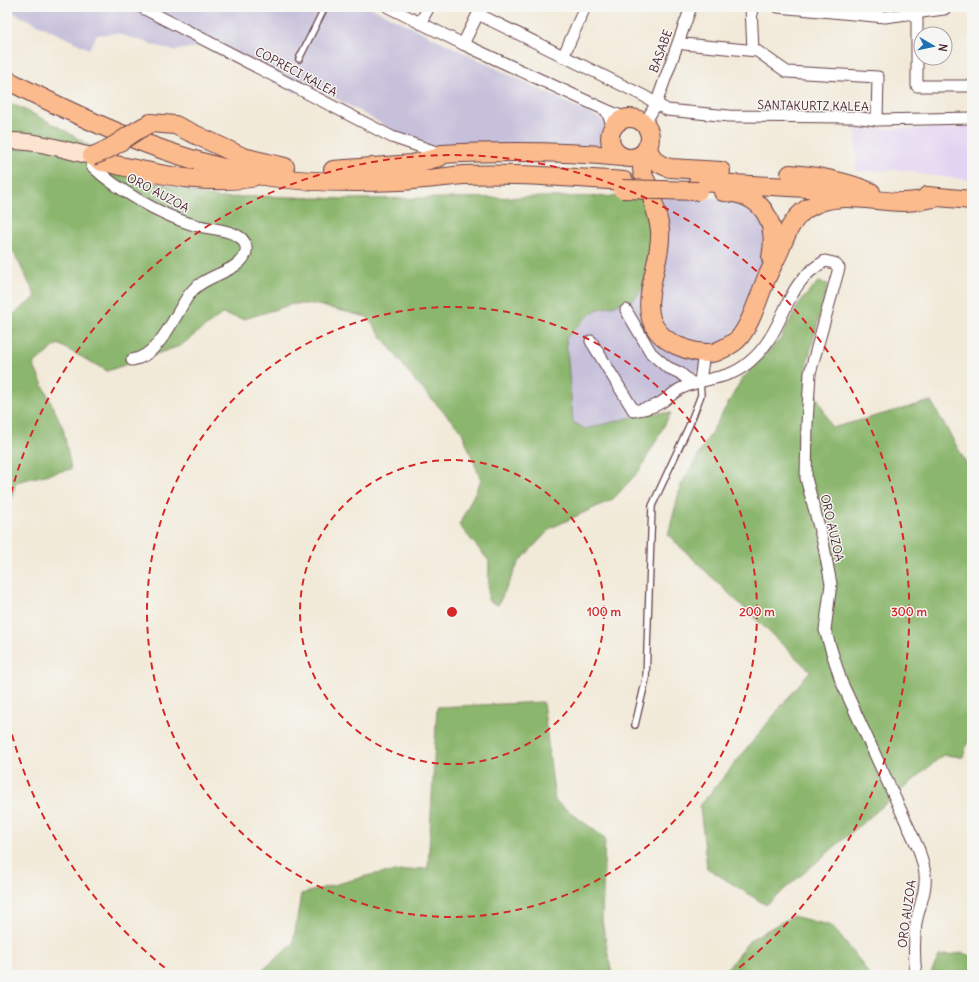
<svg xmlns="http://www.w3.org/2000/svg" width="979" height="982" viewBox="0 0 979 982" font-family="Delius,sans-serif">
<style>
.built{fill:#e3d3f2}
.industrial{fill:#c6c0da}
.forest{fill:#8bb66d;stroke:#6a6a4c}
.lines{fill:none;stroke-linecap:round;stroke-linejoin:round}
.lane-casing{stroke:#633d45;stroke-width:8}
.street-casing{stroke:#633d45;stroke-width:13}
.secondary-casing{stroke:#633d45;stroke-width:18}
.primary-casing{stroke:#633d45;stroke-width:20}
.lane{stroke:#fff;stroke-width:5.5}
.street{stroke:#fff;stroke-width:11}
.secondary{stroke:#fde4d1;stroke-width:16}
.primary{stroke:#fbbb8d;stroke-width:18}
.primary-bridge-casing{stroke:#633d45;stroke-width:20;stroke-linecap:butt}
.primary-bridge{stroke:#fbbb8d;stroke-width:18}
.ring{fill:none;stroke:#d62828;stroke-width:2;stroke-dasharray:7 5}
.labels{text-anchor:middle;stroke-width:3;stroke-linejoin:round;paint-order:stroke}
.street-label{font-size:12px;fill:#4a1f2b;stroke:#f6f6f2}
.centre{fill:#d62828;stroke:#f6f6f2;stroke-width:2}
.ring-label{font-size:12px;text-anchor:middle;font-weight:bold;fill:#d62828;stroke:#f6f6f2;stroke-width:3;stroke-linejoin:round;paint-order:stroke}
</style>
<rect width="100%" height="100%" fill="#f6f6f2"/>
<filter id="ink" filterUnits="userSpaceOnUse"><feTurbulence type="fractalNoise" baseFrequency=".025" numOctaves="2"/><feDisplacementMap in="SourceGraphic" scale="8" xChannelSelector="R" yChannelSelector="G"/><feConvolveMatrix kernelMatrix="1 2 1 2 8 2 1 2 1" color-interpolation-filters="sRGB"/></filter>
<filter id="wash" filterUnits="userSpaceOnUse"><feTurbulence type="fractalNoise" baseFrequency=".012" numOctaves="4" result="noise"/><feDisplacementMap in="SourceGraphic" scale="16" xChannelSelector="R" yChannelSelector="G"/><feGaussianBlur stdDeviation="0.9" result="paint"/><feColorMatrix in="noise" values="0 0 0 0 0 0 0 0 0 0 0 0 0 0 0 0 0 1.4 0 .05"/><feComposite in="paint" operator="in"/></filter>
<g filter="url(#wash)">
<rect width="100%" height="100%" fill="#f2ead9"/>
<path class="built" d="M961 126 972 127V180L924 175 906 170 856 171V129L961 128Z"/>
<g class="industrial">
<path d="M7 7H370L617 127 619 159 463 160 448 163 411 140 305 81 296 93 201 46 174 51 116 33 97 35 89 49 7 10Z"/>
<path d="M646 196 737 199 757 212 770 246 763 269 740 324 722 344 715 365 697 371 649 413 585 429 573 422 566 338 575 331 578 325 596 311 634 299Z"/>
</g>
<g class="forest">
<path d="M7 101 59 127 146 180 217 198 263 196 345 199 646 196C648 203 651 212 651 220 652 239 650 285 635 298 631 302 605 307 597 310 584 317 577 329 566 338L573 422 585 429 649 413H671L640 470 613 499 551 528 519 562 498 605 488 600 489 561 459 525 481 480 462 432 415 381 367 317 313 304H293L244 319 222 314 180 346 107 371 58 344 33 364 63 428 71 469 16 482 10 504H7V319L36 297 7 239Z"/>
<path d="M818 282 828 284 805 371 832 428 931 401 972 473V729L963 757 943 755 766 905 707 868 700 806 810 671 668 535 681 485 742 379 781 338 800 302Z"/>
<path d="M543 702 555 801 605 838 602 921 612 975H257L293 944 301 894 374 874 428 868 437 707Z"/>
<path d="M793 916 832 926 861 962 869 975H724L725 971 751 939Z"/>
<path d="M963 953 972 956V975H930L939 956Z"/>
</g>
</g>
<g filter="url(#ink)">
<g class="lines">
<defs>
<g id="lane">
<path d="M299 59 325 7"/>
<path d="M635 725 646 679 652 506 689 426 701 395 700 381"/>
</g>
<g id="street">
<path d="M141 7 392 137 442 154"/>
<path d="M388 7 463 44 606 110 629 119"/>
<path d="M751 7 753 50"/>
<path d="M778 7 885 17 944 9 947 7"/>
<path d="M909 9 917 19V86H972"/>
<path d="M478 14 644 96 667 110 729 116 853 117 877 120 972 118"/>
<path d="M420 23 429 7"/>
<path d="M463 44 481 8"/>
<path d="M684 44 757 51 787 72 878 77 877 120"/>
<path d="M563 57 585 7"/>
<path d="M606 110 614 128"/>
<path d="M649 132 648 118 656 104 691 7"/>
<path d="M92 156V166C116 189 159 214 191 224 206 229 225 228 238 236 245 240 249 249 244 257 233 274 202 275 188 296 174 317 159 356 132 360"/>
<path d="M626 310 651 353 667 367 680 373 693 384"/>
<path d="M591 341 634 411C643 409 652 408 660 403 667 399 673 393 680 389 695 381 711 380 726 375 742 371 759 355 768 341 789 310 788 282 825 261L834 263 839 268 810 373 807 424 806 478 823 542 831 584 825 630 841 681 919 850C921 858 924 866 925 874 927 890 919 907 916 923 914 940 914 958 916 975"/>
<path d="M700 381 704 353"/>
</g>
<path id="secondary" d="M7 141C36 140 64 150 92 156"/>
<g id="primary">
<path d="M7 80C88 122 173 161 263 176 309 183 355 183 400 181 422 180 443 177 464 175 517 173 571 178 624 181"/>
<circle cx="630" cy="138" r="20"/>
<path d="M151 123 175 125 243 157 285 167"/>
<path d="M647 147C653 160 656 164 670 168L721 171"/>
<path d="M645 151C644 157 642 163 642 169 642 174 645 179 647 183 652 198 658 214 660 230 663 271 624 322 678 346 690 351 703 355 716 352 723 349 731 345 737 340 751 326 759 295 767 277 771 268 776 259 780 250 786 234 793 217 808 208 836 190 872 202 903 202 915 202 927 199 939 197"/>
<path d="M92 156 102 162C151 172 201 186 251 178"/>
<path d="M333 170 412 164 440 157 442 154C502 151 562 151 622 157"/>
<path d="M790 174C819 176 844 181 871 192"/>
<path d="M698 182 843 190"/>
<path d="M723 192C763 193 778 222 771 258"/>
<path d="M927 196 972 200"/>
</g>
</defs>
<use href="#lane" class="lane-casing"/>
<use href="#street" class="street-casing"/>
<use href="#secondary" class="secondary-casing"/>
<use href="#primary" class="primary-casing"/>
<use href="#lane" class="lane"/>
<use href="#street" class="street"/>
<use href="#secondary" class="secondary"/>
<use href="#primary" class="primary"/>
<defs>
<g id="primary-bridge">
<path d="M92 156C115 149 130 132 151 123"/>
<path d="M622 189 698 191"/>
</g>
</defs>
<use href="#primary-bridge" class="primary-bridge-casing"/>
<use href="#primary-bridge" class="primary-bridge"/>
</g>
</g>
<g class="ring">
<circle cx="452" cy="612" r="152"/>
<circle cx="452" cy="612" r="305"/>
<path d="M174 975A457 457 0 0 1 8 719M8 505A457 457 0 1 1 730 975"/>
</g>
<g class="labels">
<g class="street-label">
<text transform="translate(661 51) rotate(-70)" y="4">BASABE</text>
<text transform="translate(296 72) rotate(28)" y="4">COPRECI KALEA</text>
<text transform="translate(813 106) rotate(1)" y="4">SANTAKURTZ KALEA</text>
<text transform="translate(158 193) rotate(28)" y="4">ORO AUZOA</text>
<text transform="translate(832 528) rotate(77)" y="4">ORO AUZOA</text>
<text transform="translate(907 914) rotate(-82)" y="4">ORO AUZOA</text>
</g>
</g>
<circle cx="452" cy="612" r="6" class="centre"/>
<g class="ring-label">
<text x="604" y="616">100 m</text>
<text x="757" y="616">200 m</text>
<text x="909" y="616">300 m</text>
</g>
<rect width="979" height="982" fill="none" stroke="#f6f6f2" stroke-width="24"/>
<g transform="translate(933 46) rotate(99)"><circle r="19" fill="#f6f6f2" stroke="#b1a0a2"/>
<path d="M0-3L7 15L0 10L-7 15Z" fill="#1f6fb2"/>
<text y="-6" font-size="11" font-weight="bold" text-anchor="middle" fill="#4a1f2b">N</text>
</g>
</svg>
